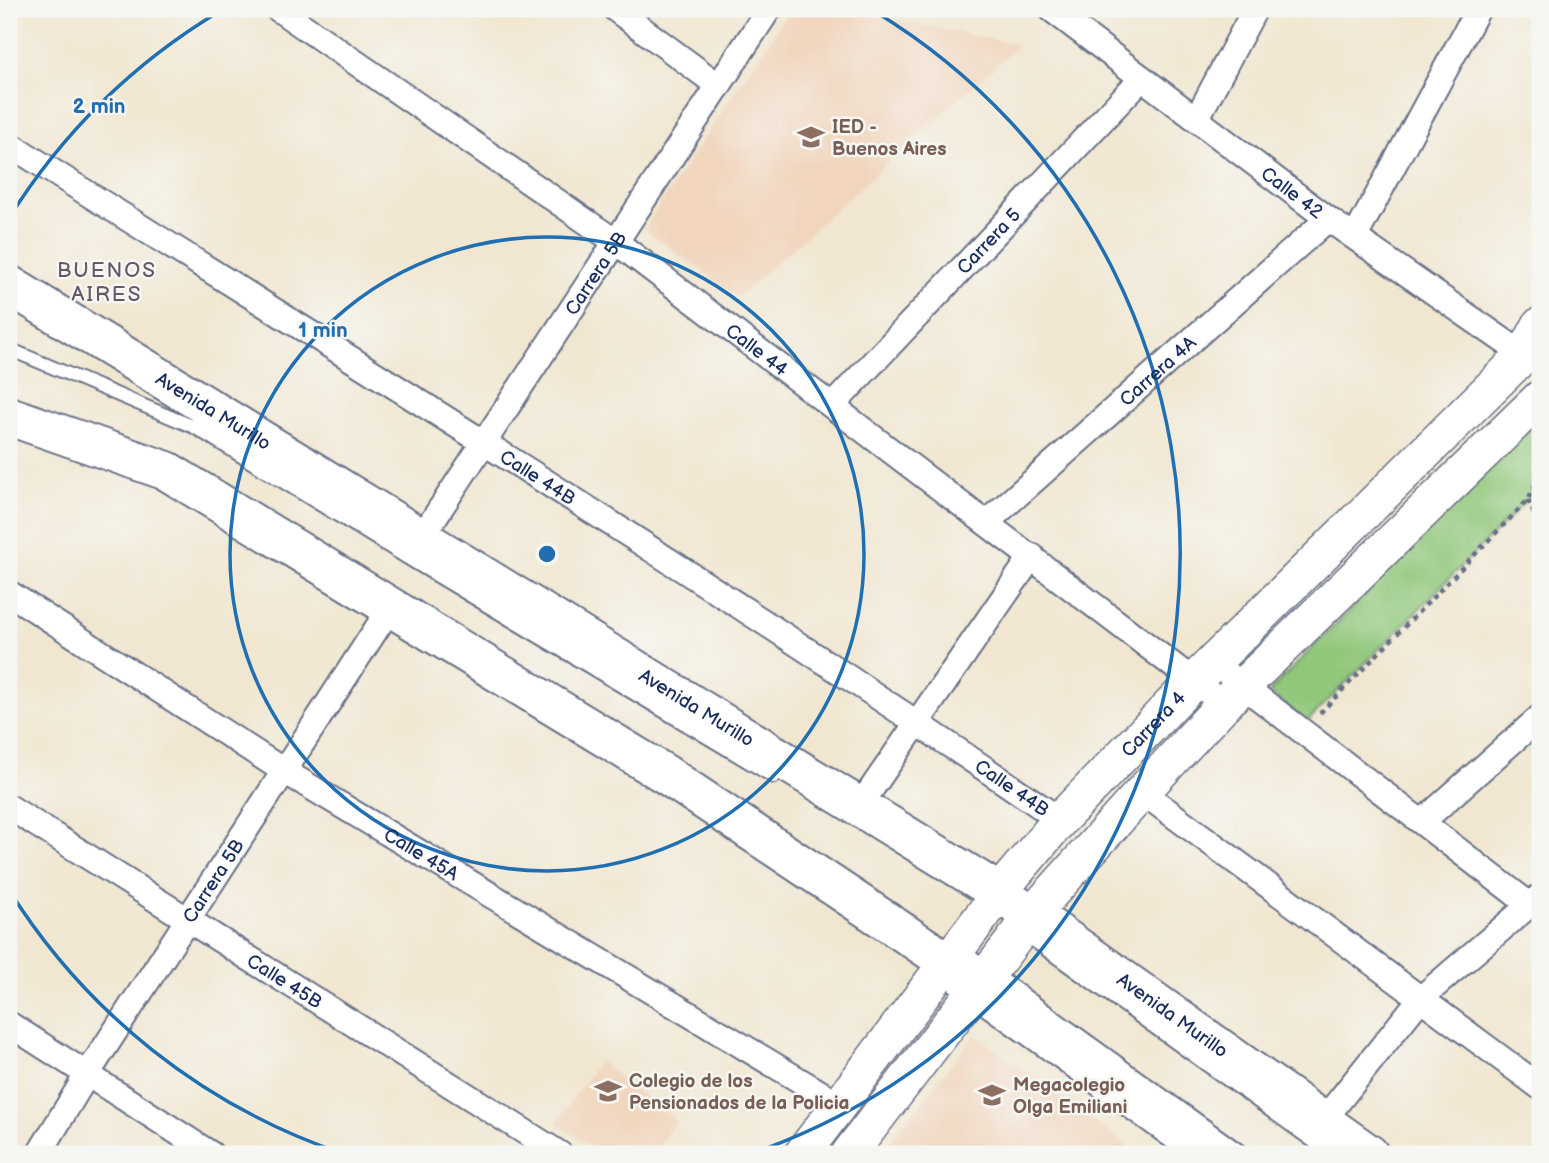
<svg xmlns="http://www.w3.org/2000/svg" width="1549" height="1163" viewBox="0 0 1549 1163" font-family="'Balsamiq Sans',sans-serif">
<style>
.built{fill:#f1d5bd}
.green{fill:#91c77a;stroke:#567b6c;stroke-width:2}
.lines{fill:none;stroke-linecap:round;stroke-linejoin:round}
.lane-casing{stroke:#666f86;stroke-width:16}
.street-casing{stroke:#666f86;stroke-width:28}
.secondary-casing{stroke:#666f86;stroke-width:38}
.primary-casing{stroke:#666f86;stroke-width:42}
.path{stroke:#666f86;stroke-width:4.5;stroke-dasharray:5 5;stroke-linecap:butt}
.lane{stroke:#fff;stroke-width:12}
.street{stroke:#fff;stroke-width:24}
.secondary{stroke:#fff;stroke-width:35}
.primary{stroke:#fff;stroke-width:38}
.ring{fill:none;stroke:#1f6fb2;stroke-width:3.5}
.labels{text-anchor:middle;stroke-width:5;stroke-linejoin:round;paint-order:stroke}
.education-label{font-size:19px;font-weight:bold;fill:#785e54;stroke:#f6f6f2;text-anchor:start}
.street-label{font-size:19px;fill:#1b2f5e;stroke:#f6f6f2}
.neighbourhood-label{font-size:21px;letter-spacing:2px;fill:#675868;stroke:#f6f6f2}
.centre{fill:#1f6fb2;stroke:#f6f6f2;stroke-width:3.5}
.ring-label{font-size:21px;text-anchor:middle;font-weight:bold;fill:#1f6fb2;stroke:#f6f6f2;stroke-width:5;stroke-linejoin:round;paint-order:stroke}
</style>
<rect width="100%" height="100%" fill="#f6f6f2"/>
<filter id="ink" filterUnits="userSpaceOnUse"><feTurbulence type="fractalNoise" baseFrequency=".0143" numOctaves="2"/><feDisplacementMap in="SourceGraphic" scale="14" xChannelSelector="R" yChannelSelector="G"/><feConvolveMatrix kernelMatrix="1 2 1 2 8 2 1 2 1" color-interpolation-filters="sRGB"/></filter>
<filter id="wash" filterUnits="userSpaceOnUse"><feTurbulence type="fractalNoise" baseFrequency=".00686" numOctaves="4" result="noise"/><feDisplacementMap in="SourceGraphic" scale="28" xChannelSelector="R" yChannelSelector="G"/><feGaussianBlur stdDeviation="1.57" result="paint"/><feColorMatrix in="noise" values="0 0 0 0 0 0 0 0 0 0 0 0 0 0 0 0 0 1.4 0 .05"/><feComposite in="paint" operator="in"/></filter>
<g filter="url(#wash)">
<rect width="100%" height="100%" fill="#f1e7d1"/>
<g class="built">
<path d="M790 9H845L1019 45 738 297 644 229Z"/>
<path d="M975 1035 1138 1154H880Z"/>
<path d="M599 1061 677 1120 653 1154H601L556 1123Z"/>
</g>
<path class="green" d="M1540 417V470L1527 500 1307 722 1269 692Z"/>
</g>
<g filter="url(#ink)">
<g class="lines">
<defs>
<g id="lane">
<path d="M9 349 194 427 414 562 774 777"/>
<path d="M1023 933 1331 1154"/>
<path d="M960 949 1244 1154"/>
</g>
<g id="street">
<path id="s1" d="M278 9 616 242 1224 704"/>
<path d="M615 9 719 86"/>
<path id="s2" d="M1051 9 1328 219 1524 355 1540 363"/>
<path d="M1197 118 1255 9"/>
<path id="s3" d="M9 144C361 366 717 584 1060 820"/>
<path d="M1355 237 1478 9"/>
<path id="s4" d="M833 405 1142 78"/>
<path id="s5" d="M987 522 1328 219"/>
<path id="s6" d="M421 538 769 9"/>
<path id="s7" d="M9 593 284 771 839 1104"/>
<path d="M1230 676 1530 905"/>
<path d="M1142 792 1540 1087"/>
<path id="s8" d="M9 807 560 1154"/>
<path d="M859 807 1032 556"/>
<path d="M1423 821 1540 717"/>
<path d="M9 1024 211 1154"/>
<path d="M1323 1121 1420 999 1540 896"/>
<path id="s9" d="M39 1154 88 1073 390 608"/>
</g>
<g id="secondary">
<path id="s10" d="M802 1154 1010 879 1060 820 1195 680 1524 355 1540 325"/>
<path d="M849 1154 1043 902 1142 792 1224 704 1540 398"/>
</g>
<g id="primary">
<path id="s11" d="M9 285 985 884 1048 926 1369 1154"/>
<path d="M9 416 167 471 665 774 934 953 978 988 1210 1154"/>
</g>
</defs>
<use href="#lane" class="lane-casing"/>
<use href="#street" class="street-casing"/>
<use href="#secondary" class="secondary-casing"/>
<use href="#primary" class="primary-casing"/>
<g class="path">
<path d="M1528 500 1540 528"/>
<path d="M1320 713 1528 500 1540 474"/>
</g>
<use href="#lane" class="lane"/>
<use href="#street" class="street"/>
<use href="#secondary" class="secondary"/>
<use href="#primary" class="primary"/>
</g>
</g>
<g class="ring">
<circle cx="547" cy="554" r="317"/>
<path d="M341 1153A634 634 0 0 1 9 890M9 218A634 634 0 0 1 220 11M874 11A634 634 0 0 1 753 1153"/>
</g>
<defs>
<symbol id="school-bare" viewBox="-9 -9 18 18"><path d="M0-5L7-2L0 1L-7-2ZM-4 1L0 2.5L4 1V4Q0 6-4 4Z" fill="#8d6e63" stroke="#f6f6f2" stroke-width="2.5" paint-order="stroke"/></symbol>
</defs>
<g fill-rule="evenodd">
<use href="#school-bare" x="792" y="118" width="38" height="38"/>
<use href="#school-bare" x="589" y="1072" width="38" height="38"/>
<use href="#school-bare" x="973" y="1076" width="38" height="38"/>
</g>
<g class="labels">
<g class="education-label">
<text x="832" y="133">IED -<tspan x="832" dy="22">Buenos Aires</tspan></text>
<text x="629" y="1087">Colegio de los<tspan x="629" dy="22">Pensionados de la Policia</tspan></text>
<text x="1013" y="1091">Megacolegio<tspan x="1013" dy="22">Olga Emiliani</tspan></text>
</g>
<g class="street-label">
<text dy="7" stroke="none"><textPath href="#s2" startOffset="303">Calle 42</textPath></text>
<text dy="7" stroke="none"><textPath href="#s4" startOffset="226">Carrera 5</textPath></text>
<text dy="7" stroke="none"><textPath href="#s6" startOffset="317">Carrera 5B</textPath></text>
<text dy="7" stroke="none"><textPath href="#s1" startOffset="588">Calle 44</textPath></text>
<text dy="7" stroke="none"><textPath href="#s5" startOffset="228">Carrera 4A</textPath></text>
<text dy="7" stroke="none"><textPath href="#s11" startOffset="240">Avenida Murillo</textPath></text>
<text dy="7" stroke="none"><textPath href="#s3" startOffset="625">Calle 44B</textPath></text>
<text dy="7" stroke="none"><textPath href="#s11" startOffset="807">Avenida Murillo</textPath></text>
<text dy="7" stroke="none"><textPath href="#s10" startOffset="556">Carrera 4</textPath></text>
<text dy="7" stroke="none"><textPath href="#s3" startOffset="1192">Calle 44B</textPath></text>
<text dy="7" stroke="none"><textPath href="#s7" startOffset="488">Calle 45A</textPath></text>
<text dy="7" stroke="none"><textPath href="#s9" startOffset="324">Carrera 5B</textPath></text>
<text dy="7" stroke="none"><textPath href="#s8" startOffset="326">Calle 45B</textPath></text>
<text dy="7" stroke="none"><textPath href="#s11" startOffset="1374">Avenida Murillo</textPath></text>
</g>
<g class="neighbourhood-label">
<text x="107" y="277">BUENOS<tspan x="107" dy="24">AIRES</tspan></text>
</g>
</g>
<circle cx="547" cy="554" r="10" class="centre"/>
<g class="ring-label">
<text x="99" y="113">2 min</text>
<text x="323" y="337">1 min</text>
</g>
<rect width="1549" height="1163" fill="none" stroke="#f6f6f2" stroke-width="35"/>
</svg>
